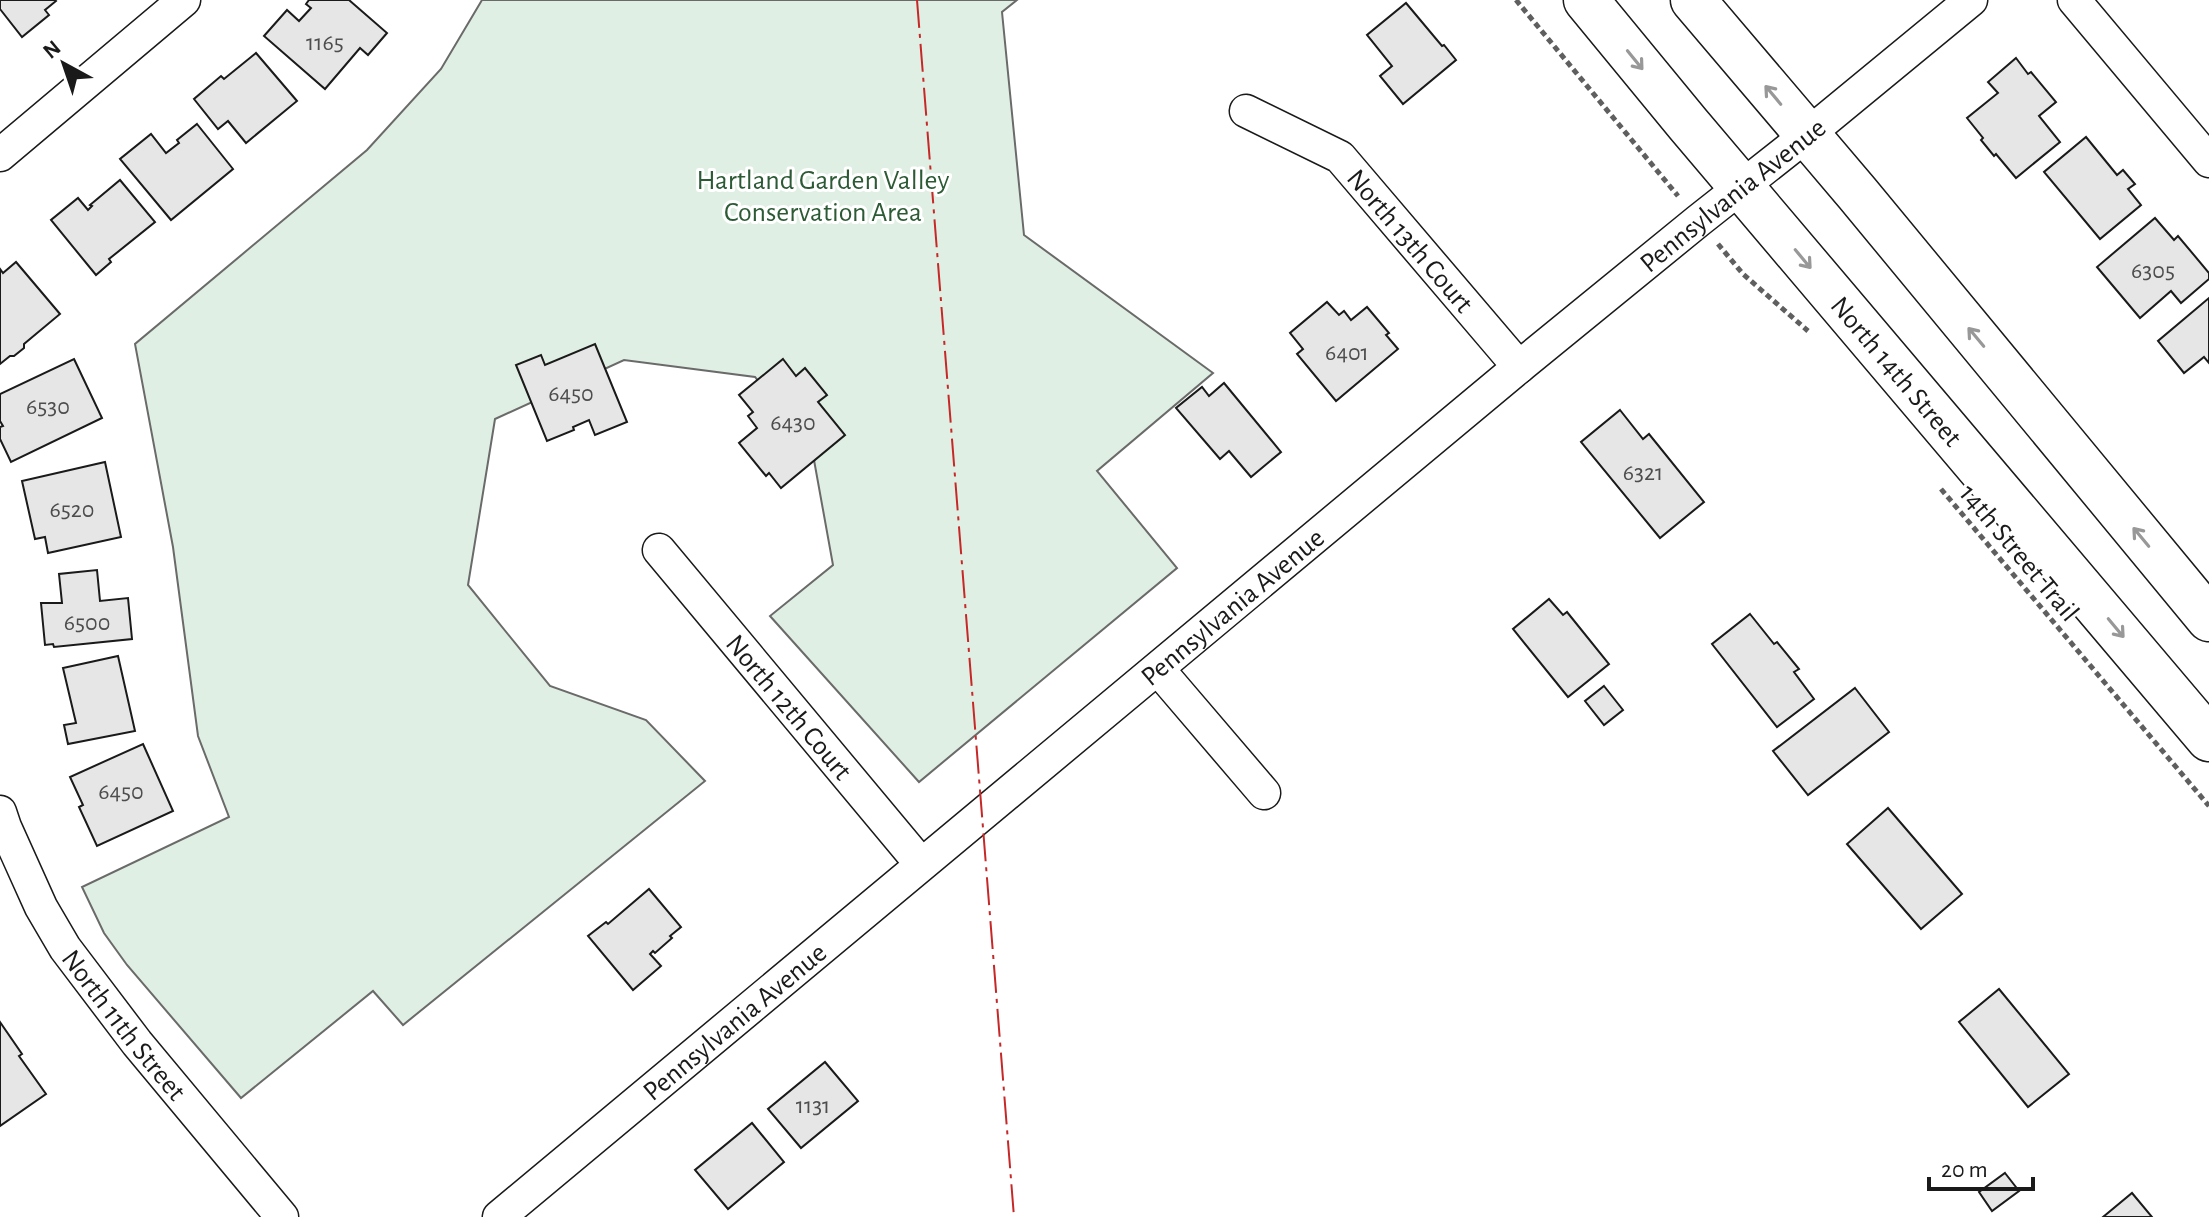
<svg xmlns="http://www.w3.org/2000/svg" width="2209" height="1217" viewBox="0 0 2209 1217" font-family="'Alegreya Sans',sans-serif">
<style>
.green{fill:#e0efe3;stroke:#6a6a6a;stroke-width:2}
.building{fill:#e6e6e6;stroke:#1a1a1a;stroke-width:2}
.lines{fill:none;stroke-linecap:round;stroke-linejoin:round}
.street-casing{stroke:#1a1a1a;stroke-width:35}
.secondary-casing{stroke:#1a1a1a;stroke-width:47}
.path{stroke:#5f5f5f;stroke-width:5;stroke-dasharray:6 4;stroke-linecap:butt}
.street{stroke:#fff;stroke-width:32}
.secondary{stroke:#fff;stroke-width:44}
.power{stroke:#c62828;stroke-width:2;stroke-dasharray:28 6 4 6;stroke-linecap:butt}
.oneway{stroke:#989898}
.labels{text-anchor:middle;stroke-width:6;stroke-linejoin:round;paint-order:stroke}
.number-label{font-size:24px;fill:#4d4d4d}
.park-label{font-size:28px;fill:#2b5a34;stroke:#fff}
.street-label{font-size:28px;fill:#1a1a1a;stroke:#fff}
</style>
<rect width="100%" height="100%" fill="#fff"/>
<path class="green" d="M482 0H1017L1002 12 1024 235 1213 373 1097 471 1177 568 919 782 770 616 833 565 812 449 755 377 624 360 495 419 468 585 550 686 646 720 705 781 403 1025 373 991 241 1098 127 965 104 933 82 887 229 817 198 736 173 547 135 344 367 150 441 69Z"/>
<g class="building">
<path d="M0 0H55L56 1 45 10 49 15 22 37 0 9Z"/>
<path d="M309 0H349L387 33 368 55 360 48 325 89 264 36 287 10 299 21 311 8 306 4Z"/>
<path d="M1406 3 1442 46 1444 45 1456 60 1403 104 1380 76 1392 66 1367 35Z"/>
<path d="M256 53 297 101 246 143 228 121 218 129 194 99 221 76 224 79Z"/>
<path d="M2016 58 2028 74 2031 72 2056 102 2039 116 2060 142 2016 178 1996 154 1994 156 1981 140 1983 138 1967 118 1998 93 1988 82Z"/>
<path d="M197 124 233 169 171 220 120 159 151 134 166 153 179 143 177 140Z"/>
<path d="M2086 137 2117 175 2123 170 2135 184 2128 189 2141 205 2100 239 2044 172Z"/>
<path d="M120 180 155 222 109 259 111 262 96 275 51 220 78 198 88 210 92 206 90 205Z"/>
<path d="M2155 218 2174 240 2178 236 2209 273V279L2181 303 2171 291 2140 318 2097 267Z"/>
<path d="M16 262 60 314 24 344V348L14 356H10L0 364V269L3 273Z"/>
<path d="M2209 298V363L2204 357 2184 373 2158 341Z"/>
<path d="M1327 302 1339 315 1344 311 1351 320 1367 307 1389 333 1386 335 1398 349 1336 401 1297 354 1303 349 1290 333Z"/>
<path d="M595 344 627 422 595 435 589 420 573 427 574 430 547 441 516 365 541 355 545 365Z"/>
<path d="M74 359 102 418 11 462 0 439V427L3 426 0 421V394Z"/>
<path d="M783 359 796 376 805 368 827 395 818 402 845 435 781 488 769 473 766 476 739 443 757 428 748 416 753 412 739 395Z"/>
<path d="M1224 383 1281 452 1251 477 1229 451 1220 459 1176 408 1202 387 1209 396Z"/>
<path d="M1620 410 1643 439 1649 434 1704 502 1660 538 1581 442Z"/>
<path d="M105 462 121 537 48 553 45 537 35 539 22 481Z"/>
<path d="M97 570 100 601 128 598 132 639 54 647 53 644 45 645 41 603H62L59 574Z"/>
<path d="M1549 599 1563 615 1567 612 1609 664 1568 697 1513 629Z"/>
<path d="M1750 614 1774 644 1777 642 1799 669 1794 672 1814 699 1777 727 1712 644Z"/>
<path d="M118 656 135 731 68 744 64 725 76 723 63 668Z"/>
<path d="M1604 686 1623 710 1604 725 1585 701Z"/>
<path d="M1855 688 1889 732 1808 795 1773 751Z"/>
<path d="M143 744 173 811 97 846 79 807 83 805 70 777Z"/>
<path d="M1888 808 1962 894 1921 929 1847 844Z"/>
<path d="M649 889 681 927 670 936 672 938 655 953 653 951 650 954 661 966 633 990 588 936 606 922 608 924Z"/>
<path d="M1999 989 2069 1074 2028 1107 1959 1022Z"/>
<path d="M0 1022 22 1054 19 1056 46 1094 0 1126Z"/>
<path d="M825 1062 858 1101 801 1148 768 1109Z"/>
<path d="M752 1123 784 1162 728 1209 695 1170Z"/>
<path d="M2005 1173 2019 1191 1992 1211 1979 1192Z"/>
<path d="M2132 1193 2152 1217H2103Z"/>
</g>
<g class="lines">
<defs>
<g id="street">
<path d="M2074 0 2209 161"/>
<path id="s1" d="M1246 111 1340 157 1519 367"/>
<path d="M0 155 184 0"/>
<path id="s2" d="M659 550 921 864"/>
<path d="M1158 669 1264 793"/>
<path id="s3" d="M0 812 5 827 41 907 65 948 137 1043 282 1217"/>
<path id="s4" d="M499 1217 1519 367 1698 221 1807 135 1971 0"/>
</g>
<g id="secondary">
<path id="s5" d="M1586 0 1688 124 2209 739"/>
<path d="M1693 0 1857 193 2209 619"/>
</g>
</defs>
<use href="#street" class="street-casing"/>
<use href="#secondary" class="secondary-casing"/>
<g class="path">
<path d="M1516 0 1678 196"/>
<path d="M1718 244 1743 274 1808 331"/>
<path d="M1941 489 2209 806"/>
</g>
<use href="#street" class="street"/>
<use href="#secondary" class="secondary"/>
<path class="power" d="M917 0 1014 1217"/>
</g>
<defs><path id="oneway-shaft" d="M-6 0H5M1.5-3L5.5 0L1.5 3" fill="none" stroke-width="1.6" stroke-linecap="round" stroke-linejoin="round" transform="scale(2)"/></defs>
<g class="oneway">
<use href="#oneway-shaft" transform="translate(1635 60) rotate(51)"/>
<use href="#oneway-shaft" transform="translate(1773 95) rotate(-130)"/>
<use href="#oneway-shaft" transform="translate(1803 259) rotate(50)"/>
<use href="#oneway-shaft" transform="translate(1976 337) rotate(-130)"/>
<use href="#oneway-shaft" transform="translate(2141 537) rotate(-130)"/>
<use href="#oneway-shaft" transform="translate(2116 628) rotate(50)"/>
</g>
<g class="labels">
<g class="number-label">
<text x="325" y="50">1165</text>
<text x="2153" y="278">6305</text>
<text x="1347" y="360">6401</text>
<text x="571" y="401">6450</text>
<text x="48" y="414">6530</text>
<text x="793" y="430">6430</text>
<text x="1643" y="480">6321</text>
<text x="72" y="517">6520</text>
<text x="87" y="630">6500</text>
<text x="121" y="799">6450</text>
<text x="813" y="1113">1131</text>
</g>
<g class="park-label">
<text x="823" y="189">Hartland Garden Valley<tspan x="823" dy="32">Conservation Area</tspan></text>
</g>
<g class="street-label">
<text dy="10" stroke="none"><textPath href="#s4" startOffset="1602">Pennsylvania Avenue</textPath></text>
<text dy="10" stroke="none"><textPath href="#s1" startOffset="214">North 13th Court</textPath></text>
<text dy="10" stroke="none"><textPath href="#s5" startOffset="484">North 14th Street</textPath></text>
<text transform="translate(2020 552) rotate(50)" y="10">14th Street Trail</text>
<text dy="10" stroke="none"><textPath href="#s4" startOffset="954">Pennsylvania Avenue</textPath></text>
<text dy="10" stroke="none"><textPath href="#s2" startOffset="204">North 12th Court</textPath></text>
<text dy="10" stroke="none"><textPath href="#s4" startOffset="306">Pennsylvania Avenue</textPath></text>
<text dy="10" stroke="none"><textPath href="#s3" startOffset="248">North 11th Street</textPath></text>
</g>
</g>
<g transform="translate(64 64) rotate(320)" stroke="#ffffff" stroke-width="6" paint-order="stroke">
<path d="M0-6L14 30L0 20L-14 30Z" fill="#1a1a1a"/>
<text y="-12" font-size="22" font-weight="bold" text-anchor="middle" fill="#1a1a1a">N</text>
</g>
<path d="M1929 1177v12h104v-12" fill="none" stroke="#1a1a1a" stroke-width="4"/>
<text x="1941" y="1177" font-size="24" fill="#1a1a1a" stroke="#ffffff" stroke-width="6" paint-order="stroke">20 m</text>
</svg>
